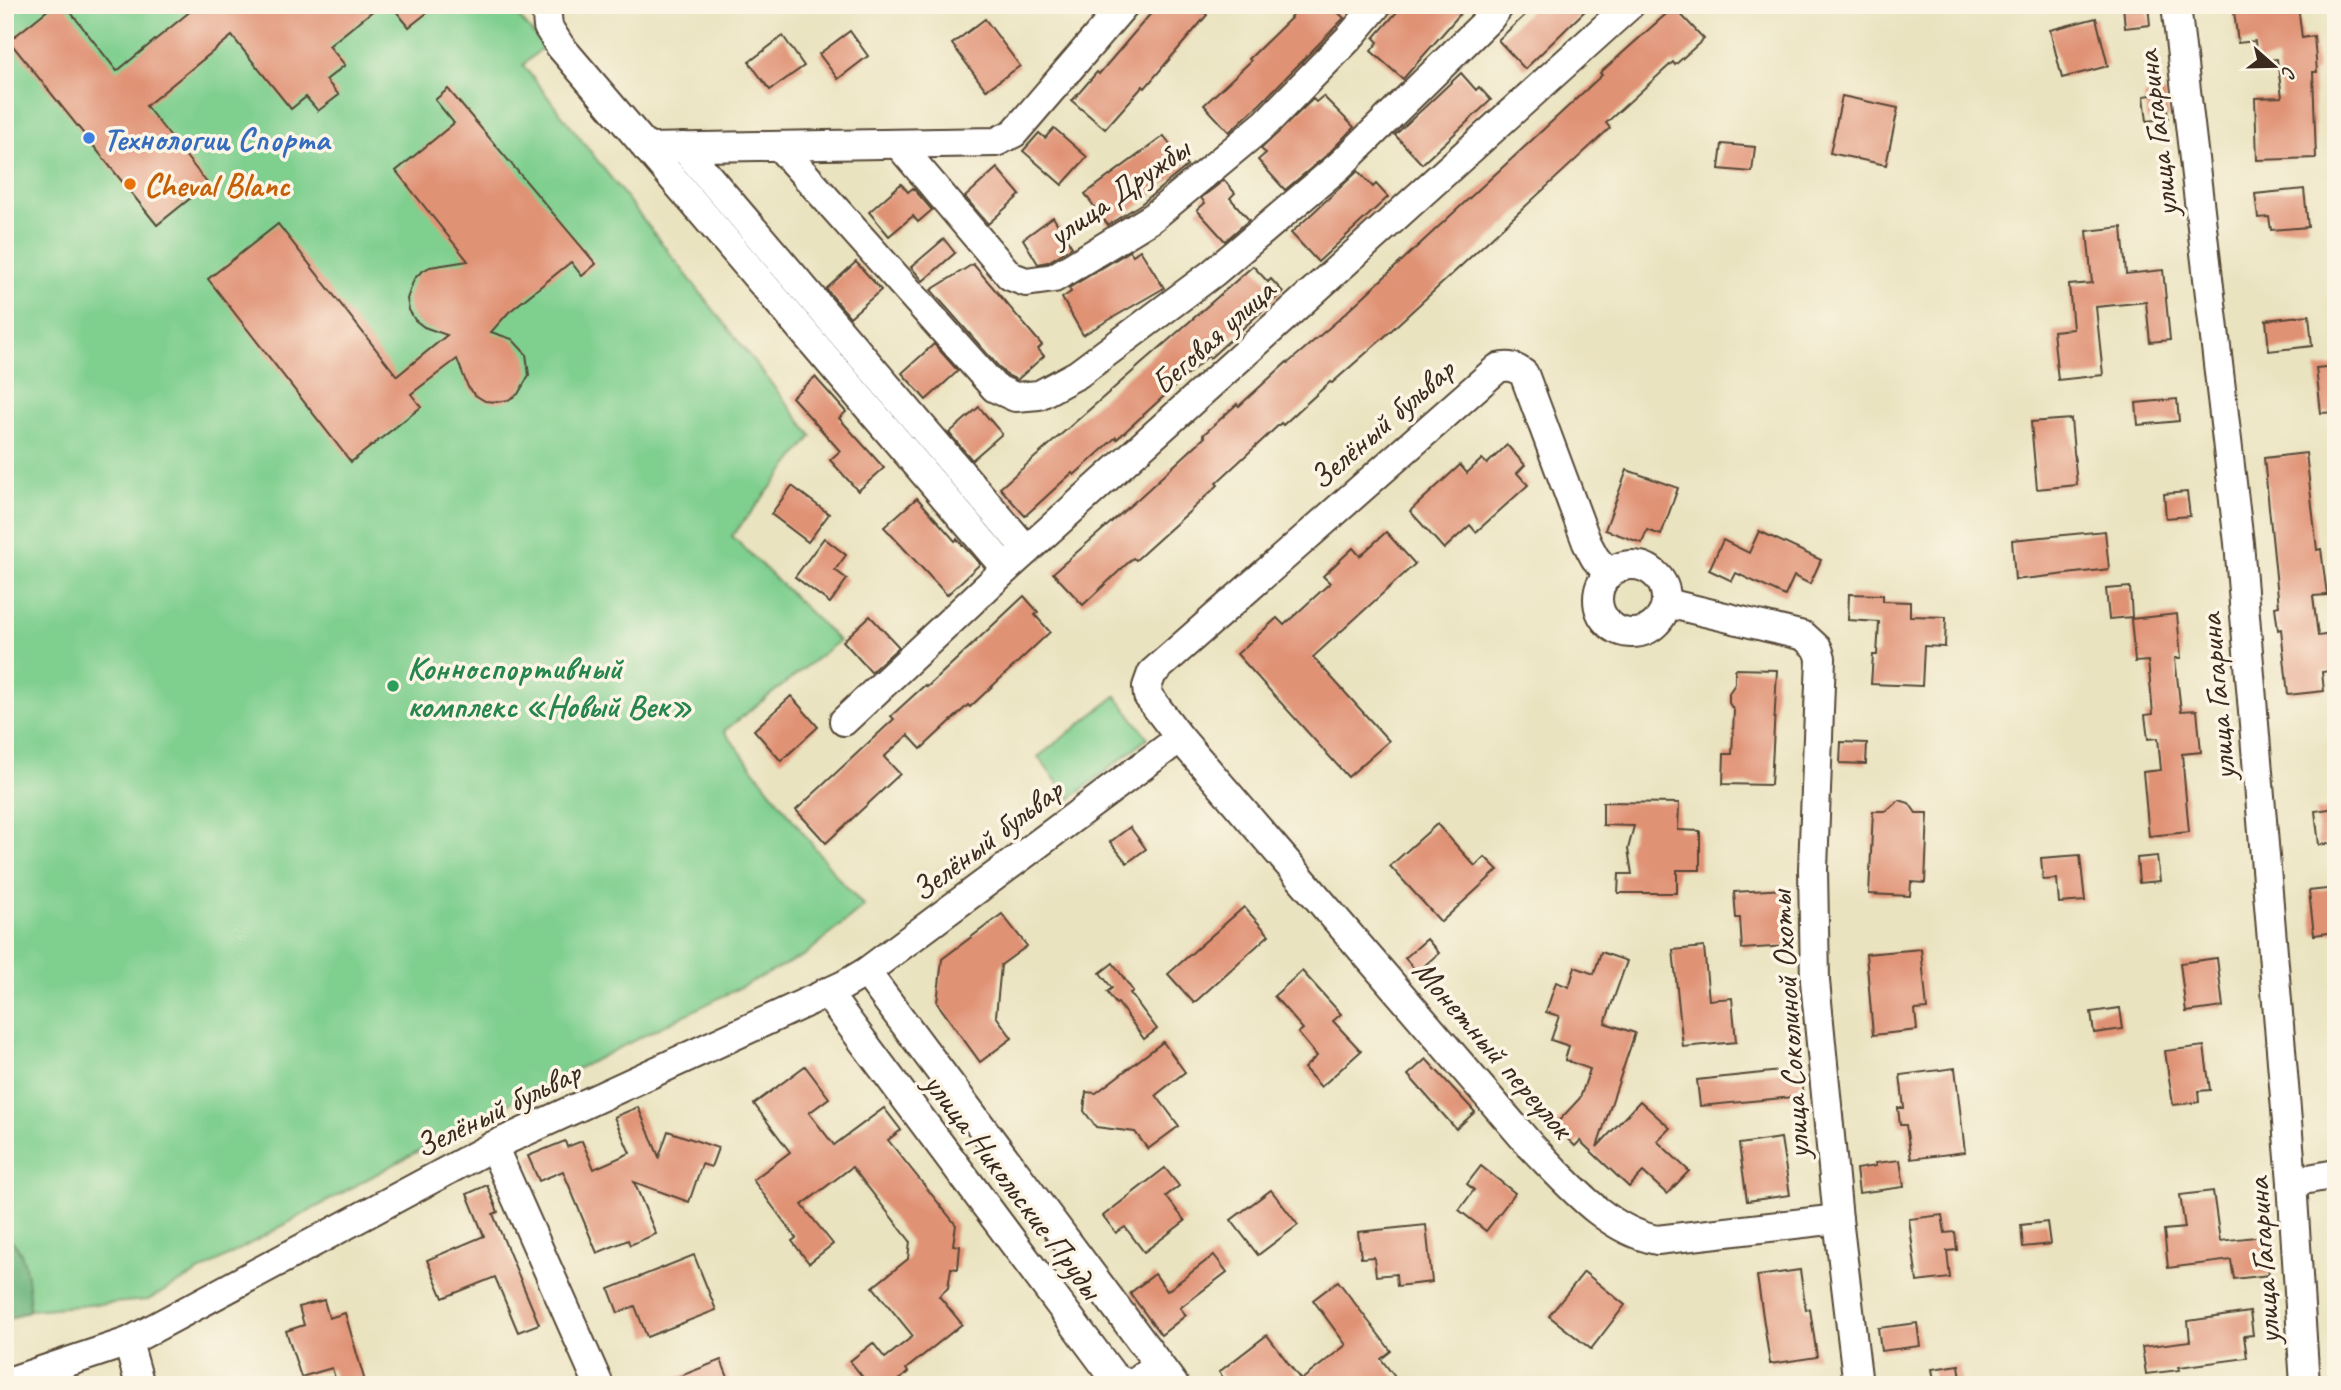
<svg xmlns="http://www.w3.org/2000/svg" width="2341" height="1390" viewBox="0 0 2341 1390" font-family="Caveat,sans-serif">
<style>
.green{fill:#7fcf8f;stroke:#5d7c56;stroke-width:2}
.forest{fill:#67b27a;stroke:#516e4c;stroke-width:2}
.building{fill:#e09274}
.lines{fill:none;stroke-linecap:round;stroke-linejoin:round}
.minor-casing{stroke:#554636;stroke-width:32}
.minor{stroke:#fff;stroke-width:28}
.shop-dot{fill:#3f7fe0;stroke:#fcf5e5;stroke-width:2.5}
.food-dot{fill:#e8710a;stroke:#fcf5e5;stroke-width:2.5}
.leisure-dot{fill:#2e9e5b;stroke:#fcf5e5;stroke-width:2.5}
.labels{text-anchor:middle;stroke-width:7;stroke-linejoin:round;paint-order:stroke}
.street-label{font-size:33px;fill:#3b2a1e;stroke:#fcf5e5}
.shop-label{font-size:33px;font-weight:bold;fill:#366cbe;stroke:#fcf5e5;text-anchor:start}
.food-label{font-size:33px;font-weight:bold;fill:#c56008;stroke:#fcf5e5;text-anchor:start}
.leisure-label{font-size:33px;font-weight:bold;fill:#27864d;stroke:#fcf5e5;text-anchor:start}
</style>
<rect width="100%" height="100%" fill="#fcf5e5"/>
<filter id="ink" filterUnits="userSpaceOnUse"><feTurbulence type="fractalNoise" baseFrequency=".0143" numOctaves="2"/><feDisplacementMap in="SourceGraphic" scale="14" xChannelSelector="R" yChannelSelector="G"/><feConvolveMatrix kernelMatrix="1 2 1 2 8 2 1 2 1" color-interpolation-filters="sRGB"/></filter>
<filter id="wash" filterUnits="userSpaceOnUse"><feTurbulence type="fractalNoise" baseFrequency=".00686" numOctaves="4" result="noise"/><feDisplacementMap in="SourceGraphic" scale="28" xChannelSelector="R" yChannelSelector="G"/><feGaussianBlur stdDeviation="1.57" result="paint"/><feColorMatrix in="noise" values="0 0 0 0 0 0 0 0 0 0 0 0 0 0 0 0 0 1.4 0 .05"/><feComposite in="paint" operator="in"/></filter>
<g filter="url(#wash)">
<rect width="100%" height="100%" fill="#eae3c0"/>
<g class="green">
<path d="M5 5H526L518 16 544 46 523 65 812 436 732 536 839 641 724 731 839 879 864 906 805 955 467 1124 148 1300 30 1310 5 1321Z"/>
<path d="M1116 696 1148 738 1070 799 1038 757Z"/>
</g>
<path class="forest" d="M5 1237C29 1247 28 1289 30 1310L5 1321Z"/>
<g id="blocks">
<g class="building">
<path d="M54 5H65L117 71 198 5H380L329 46 345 65 326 80 339 95 318 111 306 97 291 109 232 36 146 106 208 184 157 225 9 41Z"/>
<path d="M391 5H437L409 27Z"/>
<path d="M1158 5H1196L1207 15 1145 88 1143 86 1105 129 1072 101 1097 72 1099 74Z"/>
<path d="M1300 5H1330L1344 18 1260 104 1229 132 1204 105 1251 61 1249 59 1291 18 1290 17Z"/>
<path d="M1403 5H1468L1403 79 1371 51 1378 42 1374 38Z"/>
<path d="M1536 5H1591L1525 69 1498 40Z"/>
<path d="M2123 5H2148L2150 25 2125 28Z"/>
<path d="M2284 5H2298L2302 38 2314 36 2317 72H2313L2316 158 2257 160 2255 98 2282 97 2277 59 2257 61 2255 41 2238 43 2234 11Z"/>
<path d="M1674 7 1704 39 1675 65 1673 62 1606 123 1610 128 1382 339 1332 383 1330 382 1283 425 1281 423 1216 483 1218 485 1188 513 1136 560 1133 558 1083 605 1053 573 1140 497 1205 437 1203 435 1237 404 1239 406 1287 362 1288 363 1337 321 1602 75 1600 73Z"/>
<path d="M2096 18 2108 66 2062 78 2050 30Z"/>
<path d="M985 19 1020 66 986 90 952 44Z"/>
<path d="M850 31 868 56 838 79 819 54Z"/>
<path d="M783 36 804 66 770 90 749 62Z"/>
<path d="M1461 73 1476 90 1479 87 1491 100 1422 164 1395 135Z"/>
<path d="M448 89 596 264 582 276 571 262 509 312 491 332 512 339 526 354 529 375 518 394 508 400 497 402 485 401 475 395 468 387 457 359 411 394 421 407 351 462 208 279 278 224 397 376 447 335 424 327 415 320 409 310 407 299 414 279 421 272 430 267 468 261 396 171 454 123 435 100Z"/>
<path d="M2165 93 2168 118 2147 121 2144 96Z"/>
<path d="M1323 96 1354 127 1328 154 1285 190 1258 160 1266 153 1261 149 1313 99 1316 102Z"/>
<path d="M1842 96 1898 108 1886 165 1830 153Z"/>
<path d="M1054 128 1087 157 1062 185 1023 151 1039 133 1045 138Z"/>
<path d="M1164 136 1187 166 1141 204 1108 225 1085 194Z"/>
<path d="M1722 144 1755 147 1752 172 1719 169Z"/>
<path d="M997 168 1020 195 988 224 965 197Z"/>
<path d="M1358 171 1373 187 1376 184 1388 197 1318 262 1291 233Z"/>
<path d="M1224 180 1235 193 1230 198 1249 220 1225 241 1197 210 1205 203 1201 198Z"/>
<path d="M901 184 908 192 913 188 932 210 918 222 913 216 889 236 869 212Z"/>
<path d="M2304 189 2308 227 2271 230 2269 217 2258 218 2255 194Z"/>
<path d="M1053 217 1072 247 1048 262 1038 264 1023 239Z"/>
<path d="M2122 227 2126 274 2163 270 2170 340 2150 342 2146 302 2096 307 2103 375 2058 380 2053 331 2073 329 2069 285 2092 283 2087 231Z"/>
<path d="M944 239 955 253 923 281 911 267Z"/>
<path d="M1140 250 1164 288 1083 335 1062 298 1071 292 1069 288 1130 251 1133 255Z"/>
<path d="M856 262 881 290 850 317 826 289Z"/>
<path d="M973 264 1042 345 1038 349 1044 356 1017 380 1005 374 931 290Z"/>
<path d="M1253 266 1268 282 1271 279 1283 292 1210 358 1208 356 1117 439 1116 437 1074 475 1072 473 1025 516 1000 488Z"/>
<path d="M2309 315 2312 346 2269 351 2266 320Z"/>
<path d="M934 344 958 371 926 400 902 373Z"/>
<path d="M2336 366V412L2321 413 2316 368Z"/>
<path d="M815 377 846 412 839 418 884 468 858 491 830 460 840 451 792 397Z"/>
<path d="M2177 399 2179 421 2138 425 2136 403Z"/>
<path d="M979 407 1002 434 972 460 949 433Z"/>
<path d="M2071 419 2077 485 2037 489 2031 422Z"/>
<path d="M1507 445 1525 465 1517 473 1528 485 1476 532 1470 525 1444 549 1410 511 1460 465 1467 473 1482 459 1487 464Z"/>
<path d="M2306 453 2317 550 2321 549 2327 595 2313 596 2318 636 2333 634 2336 670 2322 672 2324 691 2288 695 2281 629 2278 630 2275 607 2279 606 2264 458Z"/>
<path d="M1627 470 1678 488 1661 535 1647 530 1642 543 1605 530Z"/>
<path d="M792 486 829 514 808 542 771 514Z"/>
<path d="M2187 492 2190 516 2166 518 2164 494Z"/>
<path d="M917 498 955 541 957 539 980 564 947 595 884 527Z"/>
<path d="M1759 531 1821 560 1810 584 1794 576 1785 596 1736 573 1732 581 1709 570 1723 540 1749 553Z"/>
<path d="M2105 531 2109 569 2015 580 2012 540Z"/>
<path d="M1386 532 1415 564 1313 657 1389 741 1348 777 1237 654 1277 618 1284 625 1330 583 1323 576 1353 548 1360 556Z"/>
<path d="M824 538 846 555 835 570 847 579 830 603 795 577Z"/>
<path d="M2130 587 2132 617 2109 619 2106 589Z"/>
<path d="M1849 594 1883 595V601L1910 602V616L1946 617 1945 647 1924 646 1922 686 1871 684 1873 655H1877L1879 622 1848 620Z"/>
<path d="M1024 596 1038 612 1035 615 1050 632 970 707 968 705 921 749 908 735 884 757 900 774 826 843 796 810 894 719 891 716 925 685 927 687Z"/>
<path d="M2177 614 2181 658H2175L2181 711 2197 710 2201 752 2182 754 2189 832 2149 836 2143 772 2161 770 2158 738 2148 739 2145 715 2153 714 2148 661 2135 662 2131 619Z"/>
<path d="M870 616 899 647 871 672 843 641Z"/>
<path d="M1735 669 1777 670 1771 785 1723 784 1724 754H1732L1734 711 1729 703V693L1735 684Z"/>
<path d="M791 696 818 727 781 761 754 730Z"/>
<path d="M1841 742 1867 743 1866 764 1840 763Z"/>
<path d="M1899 800 1909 803 1916 813H1928L1925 883 1911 882 1910 896 1869 894 1873 811H1886Z"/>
<path d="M1603 802 1679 803 1678 830 1700 831V870H1677V893H1618L1619 874H1632L1628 849 1634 826 1603 825Z"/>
<path d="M2336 808V843L2319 845 2315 811Z"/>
<path d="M1437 824 1475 866 1485 857 1498 870 1441 922 1390 866Z"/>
<path d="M1130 827 1146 849 1127 863 1110 842Z"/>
<path d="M2080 855 2085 901 2059 903 2057 879 2043 880 2041 858Z"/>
<path d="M2157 856 2160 881 2139 883 2137 858Z"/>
<path d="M2336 888V932L2314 935 2309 891Z"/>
<path d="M1785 889 1787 946 1742 949 1740 918H1736L1734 892Z"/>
<path d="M1244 907 1269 935 1194 1003 1168 974Z"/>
<path d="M1002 914 1027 946 1001 965 996 1016 1012 1038 980 1062 937 1003 942 959Z"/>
<path d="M1427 939 1439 953 1417 972 1405 958Z"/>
<path d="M1704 947 1709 1000 1732 998 1736 1042 1683 1047 1673 950Z"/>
<path d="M1921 949 1927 1009 1915 1010 1917 1030 1873 1035 1866 954Z"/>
<path d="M1601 952 1627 961 1605 1023 1635 1033 1597 1147 1640 1101 1670 1128 1657 1141 1689 1171 1667 1194 1643 1172 1629 1187 1580 1141 1575 1146 1554 1126 1580 1098 1590 1069 1565 1060 1569 1046 1551 1040 1559 1016 1546 1012 1556 982 1569 987 1575 967 1594 974Z"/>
<path d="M2217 958 2223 1007 2186 1012 2180 963Z"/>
<path d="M1113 963 1133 991 1130 993 1157 1029 1144 1039 1118 1003 1116 1004 1107 992 1112 988 1100 973Z"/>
<path d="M1302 971 1341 1014 1333 1021 1361 1051 1321 1087 1304 1068 1317 1056 1298 1033 1303 1029 1274 996Z"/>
<path d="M2120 1008 2123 1029 2094 1033 2091 1012Z"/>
<path d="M1163 1042 1185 1072 1156 1095 1179 1126 1148 1149 1135 1132 1096 1127 1084 1111 1086 1092 1096 1093Z"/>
<path d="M2204 1046 2210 1090 2198 1091 2199 1102 2173 1105 2165 1051Z"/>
<path d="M1426 1059 1475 1112 1456 1129 1408 1075Z"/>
<path d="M805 1066 829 1098 809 1113 834 1145 884 1108 901 1130 888 1140 956 1225 953 1245 960 1246 958 1269 951 1268 948 1288 939 1296 962 1324 906 1369 908 1372 894 1385H869L850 1361 873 1343 885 1358 913 1336 873 1287 908 1259 910 1241 852 1167 802 1205 833 1244 809 1263 792 1241 796 1238 753 1180 790 1152 754 1104Z"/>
<path d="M1955 1068 1965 1152 1911 1159 1906 1125H1900L1898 1108H1904L1900 1075Z"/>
<path d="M1800 1069 1803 1096 1700 1106 1697 1080Z"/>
<path d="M638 1107 659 1157 668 1131 718 1148 711 1167 702 1164 689 1202 634 1182 656 1234 630 1245 628 1240 597 1253 563 1171 539 1181 528 1156 565 1141 567 1147 582 1141 594 1169 630 1153 614 1117Z"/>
<path d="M1781 1138 1790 1195 1747 1201 1739 1144Z"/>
<path d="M1900 1160 1904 1187 1859 1193 1856 1169 1876 1166 1875 1163Z"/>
<path d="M1481 1166 1515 1193 1486 1231 1459 1210 1474 1190 1467 1184Z"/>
<path d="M1165 1168 1179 1186 1166 1196 1185 1221 1144 1252 1125 1227 1116 1233 1103 1216Z"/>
<path d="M487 1185 498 1212 493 1214 539 1324 518 1332 495 1277 443 1298 427 1260 484 1236 467 1194Z"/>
<path d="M1271 1190 1298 1225 1258 1255 1231 1220Z"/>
<path d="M2213 1191 2220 1241 2264 1236 2269 1275 2234 1279 2231 1260 2168 1268 2164 1230 2185 1228 2180 1195Z"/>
<path d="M1942 1215 1945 1233 1955 1232 1957 1250 1947 1251 1950 1278 1917 1282 1909 1219Z"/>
<path d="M2047 1222 2050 1244 2023 1247 2021 1225Z"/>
<path d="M1426 1225 1432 1282 1397 1286 1396 1274 1376 1276 1374 1257 1361 1258 1358 1232Z"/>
<path d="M694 1255 716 1310 647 1337 635 1306 618 1313 609 1289Z"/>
<path d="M1214 1255 1227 1272 1180 1308 1186 1315 1161 1335 1130 1293 1155 1274 1167 1291Z"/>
<path d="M1800 1270 1806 1310 1810 1309 1817 1357 1770 1364 1757 1276Z"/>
<path d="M1584 1272 1625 1305 1591 1349 1549 1316Z"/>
<path d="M1338 1281 1391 1351 1381 1359 1401 1385H1228L1219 1372 1267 1335 1301 1380 1346 1345 1313 1300Z"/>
<path d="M324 1300 329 1318 345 1313 366 1385H337L332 1368 301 1377 286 1331 304 1325 299 1307Z"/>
<path d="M2250 1312 2253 1335 2244 1336 2247 1358 2179 1367 2180 1370 2146 1374 2142 1347 2190 1341 2188 1321Z"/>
<path d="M1917 1323 1920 1346 1881 1351 1878 1328Z"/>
<path d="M721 1360 731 1385H661L660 1384Z"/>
<path d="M1959 1365 1962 1385H1935L1932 1369Z"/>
</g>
</g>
</g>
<g filter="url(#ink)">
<use href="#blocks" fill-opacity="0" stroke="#554636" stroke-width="2"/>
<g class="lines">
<defs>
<g id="minor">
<path d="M546 5 548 27 560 46 1006 569"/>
<path d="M2176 5 2239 543 2292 1182 2305 1385"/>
<path d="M898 144 1010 276 1026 282 1054 278 1152 218 1266 123 1349 38 1377 5"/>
<path d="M779 146 995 388 1015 397 1039 395 1078 374 1213 273 1339 166 1490 18 1500 5"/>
<path d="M683 147 1027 550"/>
<path d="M646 148 996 142 1014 133 1124 5"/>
<circle cx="1632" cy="599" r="34"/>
<path d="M1667 603 1804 636 1818 649 1821 658 1813 869 1815 981 1838 1219 1858 1385"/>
<path d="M844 721 1006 569 1630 5"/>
<path d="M1180 738 1530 1145C1566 1181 1605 1230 1657 1240L1838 1219"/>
<path d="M866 972 1174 1385"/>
<path d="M826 992 1113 1376 1123 1382 1134 1383 1158 1364"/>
<path d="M493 1146 599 1385"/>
<path d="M2292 1182 2336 1174"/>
<path d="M128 1342 140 1385"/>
<path d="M5 1383 128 1342 493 1146 844 985 866 972 1180 738 1148 696 1147 687 1152 673 1498 368C1509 365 1515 367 1524 374L1587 543 1595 558 1608 573"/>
</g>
</defs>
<use href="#minor" class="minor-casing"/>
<use href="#minor" class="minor"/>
</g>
</g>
<circle class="shop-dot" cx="89" cy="138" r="7"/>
<circle class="food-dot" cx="130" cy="184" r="7"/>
<circle class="leisure-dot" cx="393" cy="686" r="7"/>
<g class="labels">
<g class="street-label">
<text transform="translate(2156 134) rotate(-97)" y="12">улица Гагарина</text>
<text transform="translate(1118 191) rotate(-35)" y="12">улица Дружбы</text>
<text transform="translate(1212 336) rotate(-42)" y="12">Беговая улица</text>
<text transform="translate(1381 423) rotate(-41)" y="12">Зелёный бульвар</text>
<text transform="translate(2216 697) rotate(-95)" y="12">улица Гагарина</text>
<text transform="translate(986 839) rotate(-37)" y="12">Зелёный бульвар</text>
<text transform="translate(1788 1025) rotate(-94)" y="12">улица Соколиной Охоты</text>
<text transform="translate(1494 1048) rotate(49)" y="12">Монетный переулок</text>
<text transform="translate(497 1108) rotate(-26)" y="12">Зелёный бульвар</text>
<text transform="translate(1014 1185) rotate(53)" y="12">улица Никольские Пруды</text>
<text transform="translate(2262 1261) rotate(-94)" y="12">улица Гагарина</text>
</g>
<g class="shop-label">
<text x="103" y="150">Технологии Спорта</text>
</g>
<g class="food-label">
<text x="144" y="196">Cheval Blanc</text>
</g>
<g class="leisure-label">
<text x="407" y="679">Конноспортивный<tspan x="407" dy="38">комплекс «Новый Век»</tspan></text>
</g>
</g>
<rect width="2341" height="1390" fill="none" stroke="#fcf5e5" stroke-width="28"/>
<g transform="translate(2274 66) rotate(110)" stroke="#fcf5e5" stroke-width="5" paint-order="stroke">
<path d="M0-5L12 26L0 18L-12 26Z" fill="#3b2a1e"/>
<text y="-10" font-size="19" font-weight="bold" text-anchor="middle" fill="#3b2a1e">С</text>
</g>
</svg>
